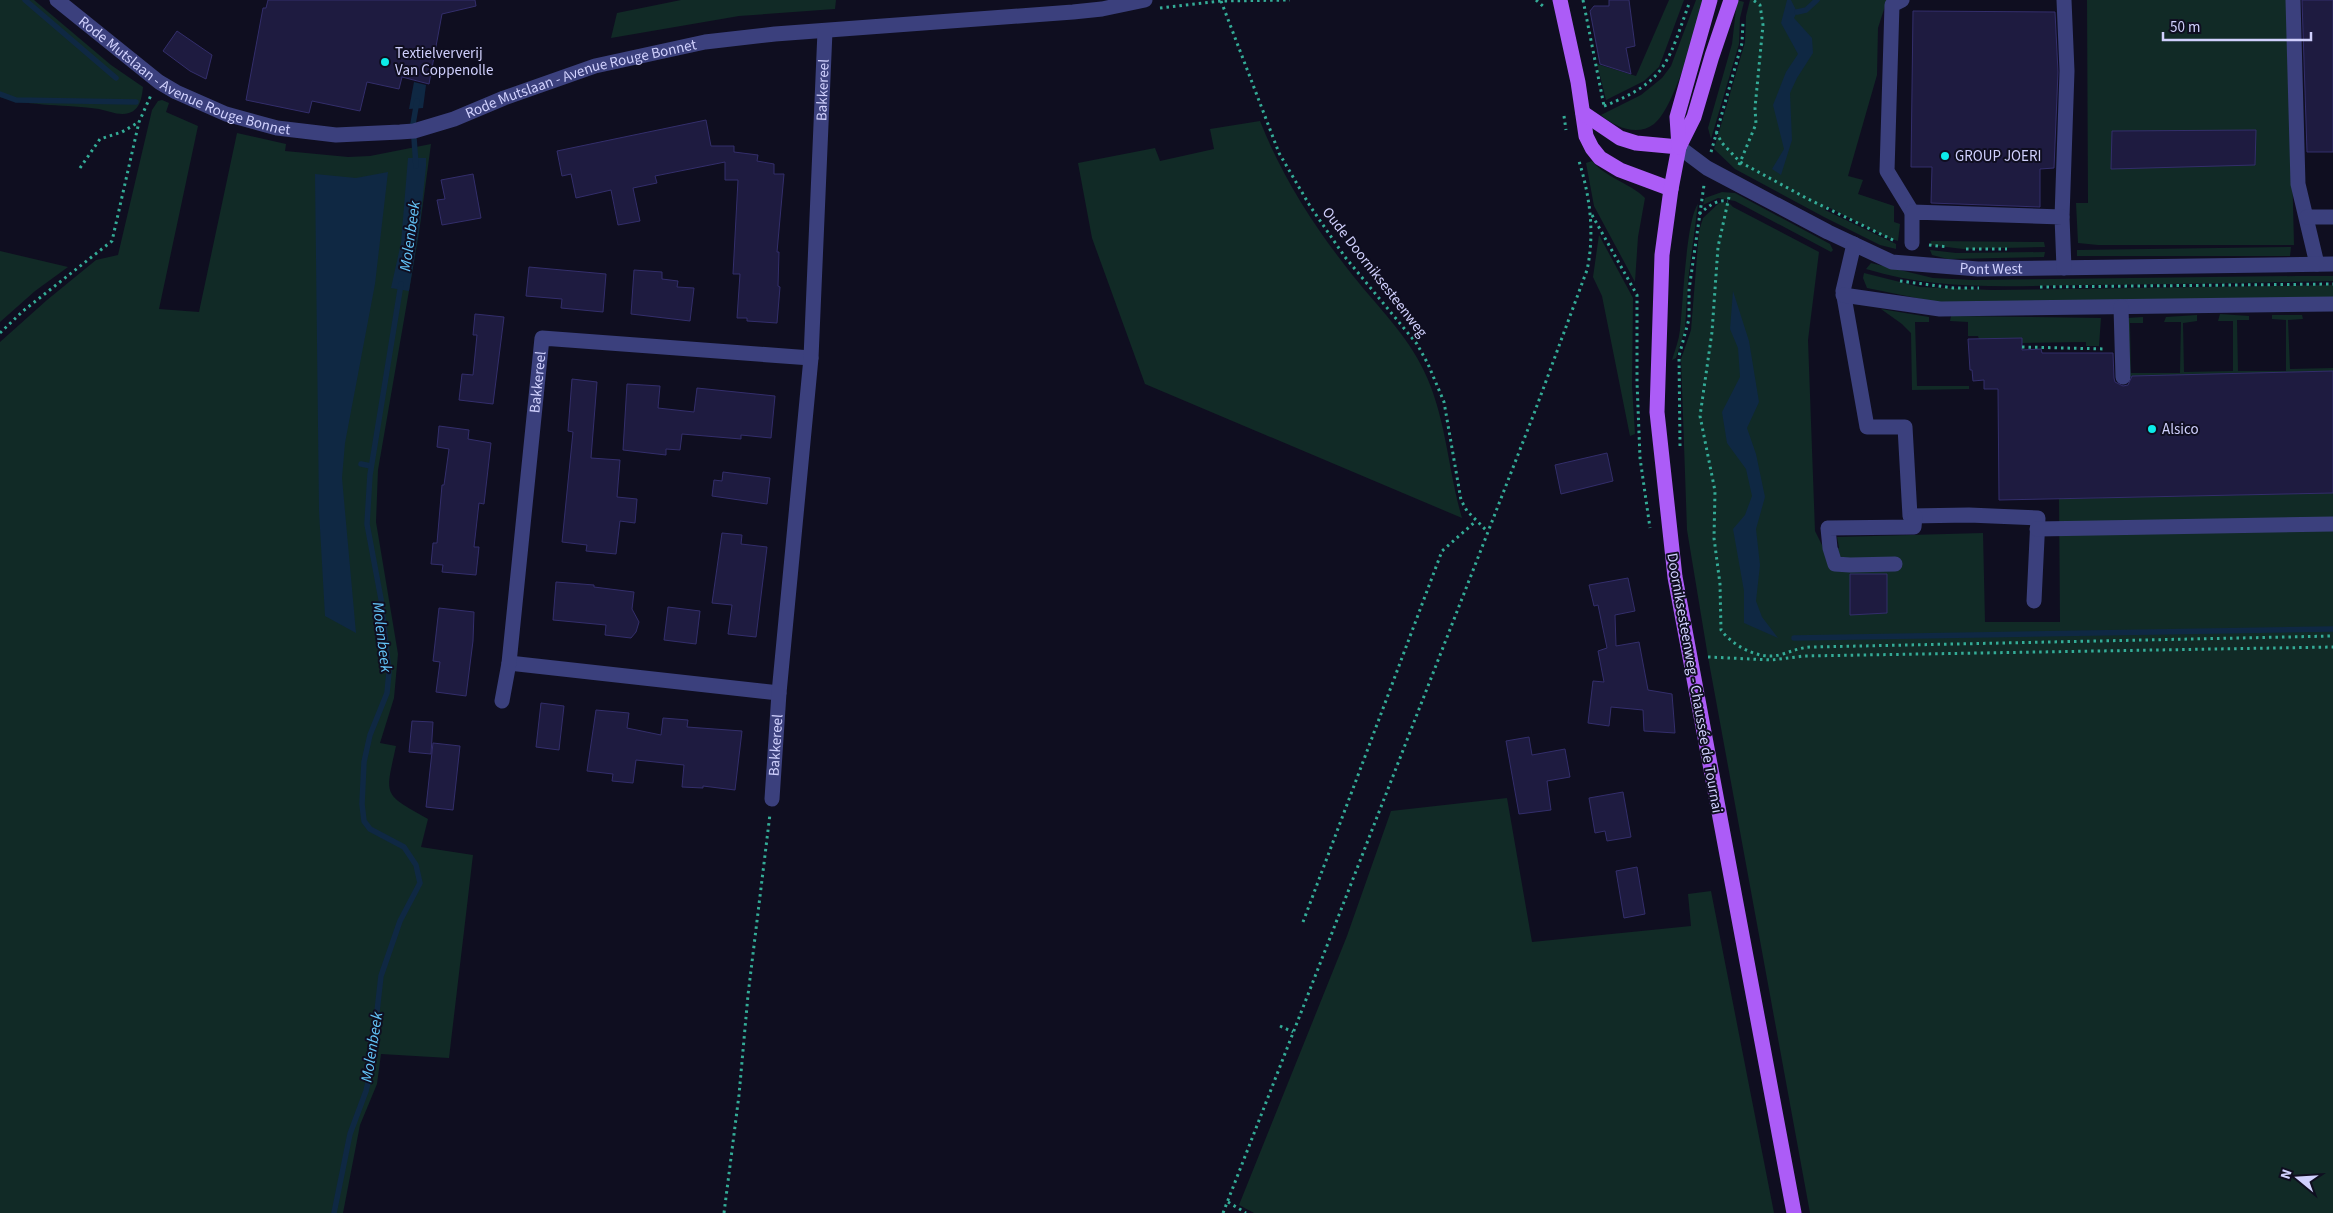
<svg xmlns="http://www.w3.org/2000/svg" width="2333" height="1213" viewBox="0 0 2333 1213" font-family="'Source Sans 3',sans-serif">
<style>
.green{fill:#112a26}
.water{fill:#0f2843}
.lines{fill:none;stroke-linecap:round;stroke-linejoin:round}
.stream{stroke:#0f2843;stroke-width:5.5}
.building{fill:#1e1b40;stroke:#332e6b}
.path{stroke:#34ac97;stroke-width:3;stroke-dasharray:2.5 4;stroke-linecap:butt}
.minor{stroke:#3b407d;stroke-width:15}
.major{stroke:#ac5cf7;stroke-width:15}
.poi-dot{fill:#0cece9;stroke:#0f0e20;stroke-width:2}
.labels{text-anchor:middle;stroke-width:4;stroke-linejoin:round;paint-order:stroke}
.poi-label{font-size:15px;fill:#d0d0fd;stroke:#0f0e20;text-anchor:start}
.street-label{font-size:15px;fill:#d0d0fd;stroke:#0f0e20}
.water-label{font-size:16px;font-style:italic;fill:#63c3f7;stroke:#0f0e20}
</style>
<rect width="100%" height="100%" fill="#0f0e20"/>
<g class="green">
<path d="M0 0H34L111 65 143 87C142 97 140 110 129 113 119 116 109 111 99 109 67 104 31 107 0 97Z"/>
<path d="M681 0H836L835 9 739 16 611 38 617 13Z"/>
<path d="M1669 0H1684L1659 67 1644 81 1606 100 1597 64 1636 76Z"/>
<path d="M1696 0H1705C1696 27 1675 108 1654 124 1637 137 1615 127 1601 115L1641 95 1662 78 1671 66Z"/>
<path d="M1737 0 1744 2 1740 18 1739 44 1711 139 1708 128 1732 44Z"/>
<path d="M1750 0H1887L1878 28 1877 75 1848 176 1863 180 1858 194 1894 206V222L1900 224 1898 241 1888 238 1826 206 1825 210 1896 244V249L1880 245 1824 217 1735 169 1714 149 1745 42 1746 16Z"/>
<path d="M2087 0H2288L2294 245H2098L2078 243 2076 203H2088Z"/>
<path d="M162 100 169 103 166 112 198 126 159 309 199 312 237 133 286 144 285 151 348 157 370 156 431 144 419 233 378 470 376 522 398 654 394 698 380 743 396 746C385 797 382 793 428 819L421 847 473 855 449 1058 381 1054 377 1084 360 1125 343 1213H0V342L47 300 96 260 118 255 152 110 158 101Z"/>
<path d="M1260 121C1283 179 1315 228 1354 277 1378 307 1407 335 1424 371 1446 416 1448 470 1462 518L1145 384 1092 238 1078 163 1155 148 1160 161 1214 149 1210 129Z"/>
<path d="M1592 161C1606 178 1630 183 1645 198L1638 237 1635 282 1594 206 1586 163Z"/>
<path d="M1722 192 1735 193 1830 244 1833 250 1831 252 1735 201 1718 198 1703 205 1705 198Z"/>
<path d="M1728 202 1733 207 1819 252 1808 340 1815 531 1824 549 1839 548 1837 537 1983 533 1985 622H2060L2059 499 2333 493V1213H1810L1708 657 1687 530 1681 359 1691 330 1699 231 1703 218 1719 203Z"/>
<path d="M1698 204 1688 281 1685 329 1676 358 1672 360C1675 350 1679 340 1680 330 1683 306 1686 220 1698 204Z"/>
<path d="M1599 235 1633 298 1632 386 1635 434 1630 436 1602 296 1593 277Z"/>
<path d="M1931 241 2044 242 2045 247 1963 249 1930 245Z"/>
<path d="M2291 247 2290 256H2077V250Z"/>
<path d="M1930 250 1956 253 2045 252 2044 257 1948 259 1932 255Z"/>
<path d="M0 251 68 267 35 291 0 322Z"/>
<path d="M1871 263 1933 278 1973 280 2297 276H2333V281C2250 283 2167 284 2083 285 2010 286 1937 291 1866 269Z"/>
<path d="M1864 273 1920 287 1992 290 2333 285V298L1941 303 1867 288 1863 278Z"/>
<path d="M1881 309 1929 317V322H1915L1917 386H1969V389L1912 390 1911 333 1902 324Z"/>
<path d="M2220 314 2249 316V320H2237L2238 371H2286V320L2272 319V315H2302L2303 319 2288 320 2290 369 2333 368V371L2126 377 2127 318 2143 317V323H2130L2131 373H2180L2181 322H2164L2166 317 2197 315V321L2183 323 2184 372 2233 371V321H2218Z"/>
<path d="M1951 316 2101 318 2099 346H2086V342L2022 343 2021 338 1979 339 1978 336H1968V322L1950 321Z"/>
<path d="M1507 798 1532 942 1691 926 1688 894 1711 891 1774 1213H1254L1239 1205 1347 936 1391 811Z"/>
</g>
<g class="water">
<path d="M1787 0H1791L1797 12 1794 18 1812 38 1813 53 1797 78 1790 93 1792 140 1781 175 1772 169 1784 149 1773 105 1786 72 1798 54 1781 23Z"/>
<path d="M414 82 426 85 423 108 409 109Z"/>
<path d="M408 158H426V166L420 223 409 291 391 288 401 243Z"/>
<path d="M388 172 375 284 345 443 342 478 356 633 325 616 319 511 315 174 356 178Z"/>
<path d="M1733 291 1749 341 1759 402 1747 428 1756 454 1765 497 1756 529 1760 565 1756 601 1762 617 1778 638 1744 623V591L1733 529 1745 515 1752 496 1746 469 1727 443 1722 412 1740 377 1738 348 1730 329Z"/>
</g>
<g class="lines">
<g class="stream">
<path d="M25 0 116 78"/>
<path d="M1797 12 1806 10 1817 0"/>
<path d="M0 94 16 100 136 102"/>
<path d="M416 166 413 124 417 101"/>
<path d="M361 464 371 466"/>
<path d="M1794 638 2333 629"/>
<path d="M334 1213 350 1134 366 1091 370 1074 381 976 400 921 420 883 416 865 404 847 370 829 364 821 362 804 364 762 370 735 387 693 389 672 381 599 367 524 370 475 401 284"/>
</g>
</g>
<g class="building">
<path d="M268 0H475L476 6 442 14 429 84 402 77 399 89 367 82 360 111 312 101 309 113 246 100 263 8H266Z"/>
<path d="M1609 0H1629L1635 46 1626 48 1631 74 1600 64 1590 11 1594 6H1609Z"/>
<path d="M2302 0H2333V152H2307Z"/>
<path d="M1913 11 2055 12 2058 72 2054 168 2040 169V207L1931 203 1932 167H1911Z"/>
<path d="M177 31 212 55 206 79 190 71 163 51Z"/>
<path d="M706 120 711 146H734V152L758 155 757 161 774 164V174H784L777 252H779L778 286 780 287 777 323 747 321V318H737L740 274H733L738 180H725V162L655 176 657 183 633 188 640 221 618 225 611 190 576 198 571 174 562 176 557 151Z"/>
<path d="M2256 130 2255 165 2111 169 2112 131Z"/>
<path d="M473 174 481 218 442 225 437 200 445 199 441 180Z"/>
<path d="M529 267 606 274 603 312 561 308 562 299 526 296Z"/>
<path d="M634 270 662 272V279L678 281 677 287 694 288 690 321 631 314Z"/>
<path d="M475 314 504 317 493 404 459 400 462 374 473 375 477 335H473Z"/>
<path d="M2022 338V350L2041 349 2042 353H2113L2114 378 2115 382 2123 386 2128 385 2132 376 2333 371V493L1999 500 1998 389H1984V380L1973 381 1972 370H1970L1968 339Z"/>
<path d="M572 379 597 382 591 458 620 460 617 497 637 499 635 523 620 521 616 554 586 551 587 545 562 542 573 432 568 431Z"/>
<path d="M627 384 660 386 658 408 694 412 697 388 775 396 771 438 741 435V439L682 434 680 450 666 449V455L623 450Z"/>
<path d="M439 426 469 430 468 439 491 443 484 504 479 503 474 547H479L476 575 442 572 443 565 431 564 433 543H437L442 485H444L449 449 437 447Z"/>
<path d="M1607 453 1613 481 1561 494 1555 465Z"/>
<path d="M723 472 770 478 767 504 712 496 714 480 722 481Z"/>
<path d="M722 533 742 535 741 544 767 547 756 637 728 634 732 605 712 603Z"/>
<path d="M1850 574H1887V613L1850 615Z"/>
<path d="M1628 578 1635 611 1615 615 1616 646 1639 642 1648 690 1672 694 1675 733 1644 731 1643 710 1611 707 1609 726 1588 723 1593 681 1604 682 1598 651 1607 648 1598 605 1594 606 1589 585Z"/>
<path d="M556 582 594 585V587L634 592 632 609 639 622 636 632 631 638 605 635 606 625 553 620Z"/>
<path d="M668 607 700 611 696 644 664 640Z"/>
<path d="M439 608 474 612 473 641 466 696 436 692 440 662 433 661Z"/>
<path d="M541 703 564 706 559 750 536 747Z"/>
<path d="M596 710 629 713 627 728 661 735 663 718 688 720 687 727 742 731 735 790 703 786V788L682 787 684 765 636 760 633 783 612 781 613 774 587 771Z"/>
<path d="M412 721 433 722 431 754 409 752Z"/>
<path d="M1529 737 1532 755 1565 749 1570 777 1547 781 1551 810 1519 814 1506 741Z"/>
<path d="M433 743 460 746 453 810 426 807Z"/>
<path d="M1623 792 1631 837 1607 841 1605 831 1595 833 1589 798Z"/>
<path d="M1637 867 1645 914 1624 918 1616 871Z"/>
</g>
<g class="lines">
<g class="path">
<path d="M1536 0 1544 7"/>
<path d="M1583 0 1604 106"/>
<path d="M1221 1 1279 153 1310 206 1345 257 1417 344 1428 364 1444 402 1461 500 1467 511 1487 531"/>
<path d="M1160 8 1221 1 1290 0"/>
<path d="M1604 106C1668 81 1668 61 1690 1"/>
<path d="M1564 116 1566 130"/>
<path d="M1716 132 1722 143 1740 162 1808 199 1895 241"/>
<path d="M1711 152 1742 43 1743 22"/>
<path d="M1739 165 1756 124 1755 108 1763 25 1760 5 1753 0"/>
<path d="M80 168 100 139 122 132 139 122"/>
<path d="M1729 197 1718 247 1712 332 1700 416 1715 491 1714 538 1720 584 1721 630C1733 646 1759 660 1779 655 1791 652 1800 647 1813 647L2333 636"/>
<path d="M1699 214C1708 207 1716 199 1728 201"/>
<path d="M1592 215 1637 295V382L1640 458 1650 528"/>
<path d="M1929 245 1948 247"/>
<path d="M1966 249H2007"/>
<path d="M1900 281 1954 288H1979"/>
<path d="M2040 287 2333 284"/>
<path d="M0 333 23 311 112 241 139 122 151 95"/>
<path d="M2022 347 2106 349"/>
<path d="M1680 446 1679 356 1689 319V290L1704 185"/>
<path d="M1708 657 1772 660 1804 656 2333 647"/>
<path d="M1303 922 1442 551 1476 521"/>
<path d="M1280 1026 1293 1032"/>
<path d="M1228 1202 1246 1213"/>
<path d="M724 1213 739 1095 748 995 770 814"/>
<path d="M1223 1213 1535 411 1587 270C1595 233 1590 197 1579 161"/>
</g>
<g class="minor">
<path id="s1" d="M57 0 159 82 176 92 226 114 277 128 336 135 400 132 414 131 454 119 504 98 595 66 705 42 775 34 1073 12 1102 9 1145 0"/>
<path d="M1902 0 1892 5 1887 171 1912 212"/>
<path d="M2293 0 2298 184 2317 264"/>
<path id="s2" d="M1679 147 1707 168 1828 232 1892 262 1978 269 2333 264"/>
<path d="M2062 217 2067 71 2064 0"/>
<path d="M2307 217H2333"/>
<path d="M1912 243V212L2062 217 2064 268"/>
<path d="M1854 244 1843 291 1867 427H1905L1910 516 1969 515 2038 518 2034 601"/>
<path d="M1843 295 1940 309 2333 304"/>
<path d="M2121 307 2123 377"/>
<path d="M2037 529 2333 524"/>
<path d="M1895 564 1850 565 1835 564 1830 548 1828 528 1914 527 1915 516"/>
<path d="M509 663 779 693"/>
<path id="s3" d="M502 701 509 663 542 338 811 358"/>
<path id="s4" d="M772 799 779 693 811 358 825 31"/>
</g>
<g class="major">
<path d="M1560 0 1578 82 1586 136 1592 148 1600 158 1620 170 1671 189"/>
<path d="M1731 0 1712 56 1694 117 1679 147 1671 189 1662 255 1657 412 1675 577 1794 1213"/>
<path d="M1583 113 1620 138 1636 143 1679 147"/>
<path d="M1679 147 1677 117 1710 0"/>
</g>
</g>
<g class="poi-dot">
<circle cx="385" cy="62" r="5"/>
<circle cx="1945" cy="156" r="5"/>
<circle cx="2152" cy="429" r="5"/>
</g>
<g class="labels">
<g class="poi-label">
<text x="395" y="58">Textielververij<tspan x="395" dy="17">Van Coppenolle</tspan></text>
<text x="1955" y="161">GROUP JOERI</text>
<text x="2162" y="434">Alsico</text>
</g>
<g class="street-label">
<text dy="5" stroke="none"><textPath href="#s1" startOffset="151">Rode Mutslaan - Avenue Rouge Bonnet</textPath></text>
<text dy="5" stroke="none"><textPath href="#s1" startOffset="571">Rode Mutslaan - Avenue Rouge Bonnet</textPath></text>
<text dy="5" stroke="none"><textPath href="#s4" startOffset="711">Bakkereel</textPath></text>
<text dy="5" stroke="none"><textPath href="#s2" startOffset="342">Pont West</textPath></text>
<text transform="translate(1375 272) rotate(52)" y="5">Oude Doorniksesteenweg</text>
<text dy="5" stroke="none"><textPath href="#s3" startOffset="321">Bakkereel</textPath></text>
<text transform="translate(1695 683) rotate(80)" y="5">Doorniksesteenweg - Chaussée de Tournai</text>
<text dy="5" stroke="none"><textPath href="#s4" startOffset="54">Bakkereel</textPath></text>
</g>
<g class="water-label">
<text transform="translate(409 236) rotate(-82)" y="6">Molenbeek</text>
<text transform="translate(383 637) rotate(83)" y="6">Molenbeek</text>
<text transform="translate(371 1047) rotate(-81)" y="6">Molenbeek</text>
</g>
</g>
<g transform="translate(2298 1178) rotate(288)" stroke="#0f0e20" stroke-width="4" paint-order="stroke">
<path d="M0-4L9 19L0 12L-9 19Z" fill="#d0d0fd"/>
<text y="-8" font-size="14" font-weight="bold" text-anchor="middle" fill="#d0d0fd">N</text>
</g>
<path d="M2163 32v8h148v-8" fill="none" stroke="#d0d0fd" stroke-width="2.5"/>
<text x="2170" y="32" font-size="15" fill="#d0d0fd" stroke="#0f0e20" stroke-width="4" paint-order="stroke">50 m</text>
</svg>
